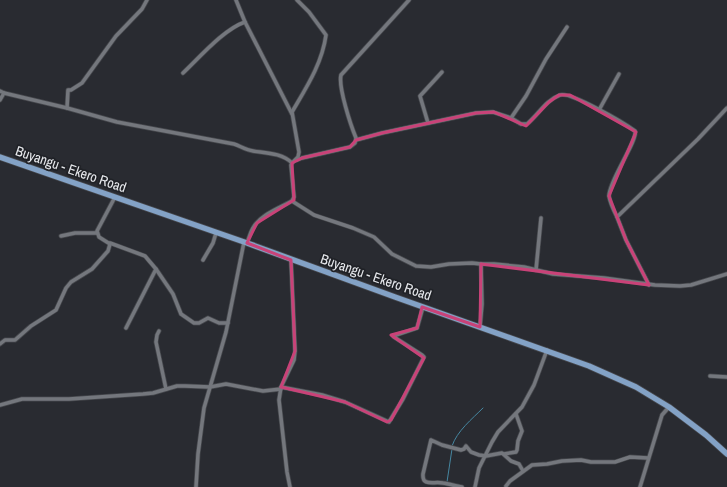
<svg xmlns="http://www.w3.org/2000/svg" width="727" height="487" viewBox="0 0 727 487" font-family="'Archivo Narrow',sans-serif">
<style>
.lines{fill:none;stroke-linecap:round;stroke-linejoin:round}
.stream{stroke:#4687a1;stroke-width:1}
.minor-casing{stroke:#45474c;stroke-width:5}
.primary-casing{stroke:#45474c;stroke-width:7}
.minor{stroke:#74777d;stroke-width:3.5}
.primary{stroke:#83a2c6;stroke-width:5.5}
.marked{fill:none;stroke:#c94278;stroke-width:3;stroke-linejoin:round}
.labels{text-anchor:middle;stroke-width:3.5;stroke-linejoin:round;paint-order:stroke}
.street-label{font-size:14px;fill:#e7e9ed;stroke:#202227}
</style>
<rect width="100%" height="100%" fill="#292b31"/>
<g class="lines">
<g class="stream">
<path d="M452 446C457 431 472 419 483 408"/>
<path d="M447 482 452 449"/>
</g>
<defs>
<g id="minor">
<path d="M245 22 292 114"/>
<path d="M183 73C200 57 224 29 245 22L236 0"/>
<path d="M0 91 4 93 0 100"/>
<path d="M4 93 67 108 117 122 234 144C240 146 246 150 253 151 266 153 282 153 292 163"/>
<path d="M67 108 68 90H71L82 83 116 36 142 9 147 0"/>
<path d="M599 110 619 74"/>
<path d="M511 118 521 124H527C538 115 546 100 560 95 570 91 624 123 635 131 638 140 609 181 609 196 610 203 614 211 617 217"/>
<path d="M428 123 420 96 442 72"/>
<path d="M356 140 382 133 476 113 493 112 511 118 526 96 546 59 567 27"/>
<path d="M297 160 302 158 350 147 355 143 356 138C351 126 338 87 341 75L409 0"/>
<path d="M292 201 314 215 353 228 374 237 392 254 416 266 431 267 449 264 472 263 481 264H494L524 267 553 274 604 278 655 285 680 286 691 285 727 274"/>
<path d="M61 236 75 233H97"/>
<path d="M110 243 145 256 156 269 126 328"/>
<path d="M247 243C249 238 250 233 253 228 260 215 279 208 292 201L294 197 291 165 292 163 298 157 299 152 292 112C306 88 322 64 326 35L309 12 297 0"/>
<path d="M203 260 213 243 216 233"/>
<path d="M156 269 173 294 181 314 194 323H199L208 318 219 323H228"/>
<path d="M536 270 541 218"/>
<path d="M649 285 626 240 617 217 698 139 727 108"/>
<path d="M480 327 482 304 481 264"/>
<path d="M159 331 157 335 156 342 166 389"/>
<path d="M0 344 5 340H15L31 326 56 310 66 288 71 282 92 269 108 251 110 244 99 237 97 231 115 197"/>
<path d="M710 376 727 377"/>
<path d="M281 387 322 395 345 402 389 422 403 399 424 357 422 355 394 337 393 336 417 328 423 307"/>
<path d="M0 405 22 399H69L143 394 153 393 177 386H185L210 387 226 384 263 391 281 389"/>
<path d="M504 454 516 452 517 450 518 441 522 431 516 414"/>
<path d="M506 486 510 481 532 465 547 464 562 461 581 460 591 462H615L630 457 648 458"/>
<path d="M196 487 198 454 204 408 226 332 244 242"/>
<path d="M290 487 287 472 279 400 281 387 294 360 295 351 291 260"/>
<path d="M462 487C456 486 449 484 443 483 434 481 422 487 423 474L431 440 442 445 461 450 464 449 466 446 471 452 479 455 486 456 502 453 511 461 519 464 523 471"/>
<path d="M475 487 479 468 492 442 498 432 522 407 534 385 547 350"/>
<path d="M640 487 662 415 669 407"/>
</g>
<path id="primary" d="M0 157 247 243 395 297 589 366 636 387 669 407 706 435 727 454"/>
</defs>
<use href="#minor" class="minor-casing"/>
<use href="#primary" class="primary-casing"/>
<use href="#minor" class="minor"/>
<use href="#primary" class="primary"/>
</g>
<path class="marked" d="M559 95H570L636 132 609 196 626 240 649 285 481 264 480 327 422 307 417 328 391 335 424 358 391 420 387 422 345 402 281 387 295 351 291 260 247 243 257 223 294 200 292 163 302 158 350 147 356 140 382 133 476 113 494 112 526 126 549 102Z"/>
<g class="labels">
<g class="street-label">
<text transform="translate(71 169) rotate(19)" y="5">Buyangu - Ekero Road</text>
<text transform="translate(376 277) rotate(19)" y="5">Buyangu - Ekero Road</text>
</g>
</g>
</svg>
